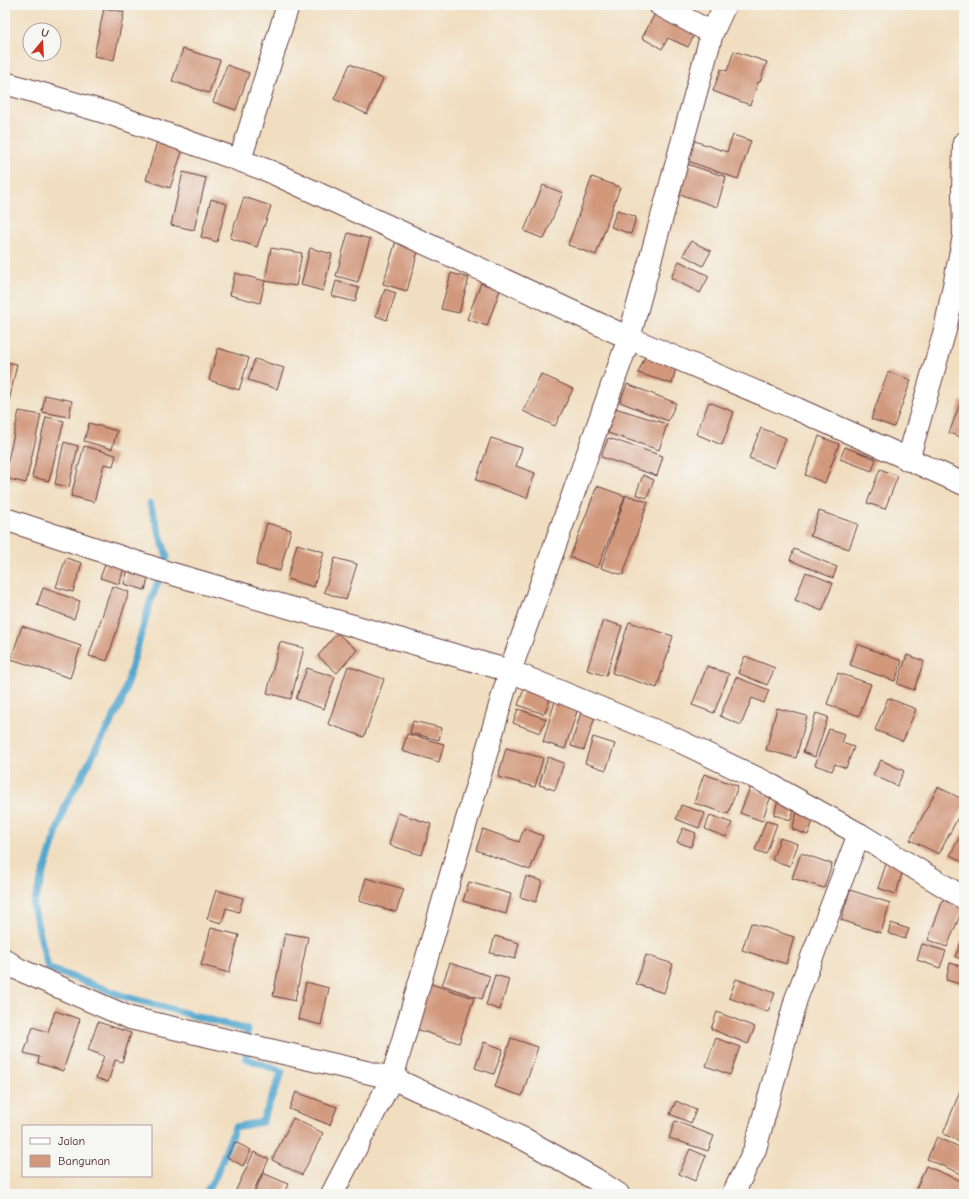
<svg xmlns="http://www.w3.org/2000/svg" width="969" height="1199" viewBox="0 0 969 1199" font-family="'Comic Neue',sans-serif">
<style>
.lines{fill:none;stroke-linecap:round;stroke-linejoin:round}
.stream{stroke:#54a7cf;stroke-width:7}
.building{fill:#d1987b}
.minor-casing{stroke:#633c41;stroke-width:24}
.minor{stroke:#fff;stroke-width:22}
</style>
<rect width="100%" height="100%" fill="#f6f6f2"/>
<filter id="ink" filterUnits="userSpaceOnUse"><feTurbulence type="fractalNoise" baseFrequency=".025" numOctaves="2"/><feDisplacementMap in="SourceGraphic" scale="8" xChannelSelector="R" yChannelSelector="G"/><feConvolveMatrix kernelMatrix="1 2 1 2 8 2 1 2 1" color-interpolation-filters="sRGB"/></filter>
<filter id="wash" filterUnits="userSpaceOnUse"><feTurbulence type="fractalNoise" baseFrequency=".012" numOctaves="4" result="noise"/><feDisplacementMap in="SourceGraphic" scale="16" xChannelSelector="R" yChannelSelector="G"/><feGaussianBlur stdDeviation="0.9" result="paint"/><feColorMatrix in="noise" values="0 0 0 0 0 0 0 0 0 0 0 0 0 0 0 0 0 1.4 0 .05"/><feComposite in="paint" operator="in"/></filter>
<g filter="url(#wash)">
<rect width="100%" height="100%" fill="#f1dec0"/>
<g class="lines">
<path class="stream" d="M150 504 167 557 150 603 121 704 65 806 33 906 48 968 126 997 247 1030 246 1058 282 1072 262 1122 235 1127 217 1174 205 1194"/>
</g>
<g id="blocks">
<g class="building">
<path d="M769 5H782L780 9Z"/>
<path d="M104 8 124 12 114 60 94 56Z"/>
<path d="M657 10 697 29 688 47 668 38 662 49 642 38Z"/>
<path d="M183 49 220 60 209 93 172 81Z"/>
<path d="M734 51 767 62 760 82H758L750 105 713 91 721 69 727 71Z"/>
<path d="M350 64 383 79 367 114 334 99Z"/>
<path d="M227 65 249 73 236 110 213 102Z"/>
<path d="M733 135 751 141 738 179 685 160 692 140 727 152Z"/>
<path d="M158 138 184 146 170 188 146 180Z"/>
<path d="M684 163 726 177 717 207 674 192Z"/>
<path d="M183 172 206 178 194 230 171 225Z"/>
<path d="M592 177 620 187 596 255 568 245Z"/>
<path d="M543 185 563 193 544 239 524 231Z"/>
<path d="M244 197 271 206 257 247 230 238Z"/>
<path d="M211 199 227 204 217 242 201 237Z"/>
<path d="M617 210 636 217 631 234 611 227Z"/>
<path d="M348 233 370 239 358 282 336 276Z"/>
<path d="M396 241 419 248 407 291 383 284Z"/>
<path d="M691 241 711 251 703 266 683 255Z"/>
<path d="M271 248 302 253 296 286 265 281Z"/>
<path d="M310 248 332 254 323 291 301 285Z"/>
<path d="M679 261 709 276 700 293 671 278Z"/>
<path d="M235 273 265 281 260 303 230 295Z"/>
<path d="M451 273 469 278 459 313 441 309Z"/>
<path d="M336 281 359 288 355 302 332 296Z"/>
<path d="M481 283 500 290 487 326 467 319Z"/>
<path d="M385 289 396 293 387 320 376 316Z"/>
<path d="M218 348 249 358 239 390 209 380Z"/>
<path d="M646 354 676 367 672 384 638 373Z"/>
<path d="M255 359 284 368 277 389 248 380Z"/>
<path d="M5 362 17 364 7 411 5 410Z"/>
<path d="M888 372 911 380 894 427 871 419Z"/>
<path d="M541 374 573 389 555 426 523 411Z"/>
<path d="M627 384 676 403 668 421 620 402Z"/>
<path d="M45 395 72 401 69 417 42 412Z"/>
<path d="M961 401 964 402V438L949 433Z"/>
<path d="M709 402 734 412 722 445 696 434Z"/>
<path d="M615 408 667 424 659 450 608 433Z"/>
<path d="M19 411 41 415 26 483 5 478V474Z"/>
<path d="M46 417 64 421 49 481 32 477Z"/>
<path d="M89 423 117 431 112 449 84 441Z"/>
<path d="M761 428 786 438 774 468 749 458Z"/>
<path d="M819 436 839 444 825 483 805 475Z"/>
<path d="M491 438 522 448 516 466 535 473 527 498 476 480Z"/>
<path d="M608 438 663 456 657 476 601 457Z"/>
<path d="M64 442 78 446 69 487 55 484Z"/>
<path d="M84 446 116 455 113 466 104 464 94 502 71 496Z"/>
<path d="M845 447 876 459 872 471 840 459Z"/>
<path d="M880 469 898 476 885 509 867 503Z"/>
<path d="M643 475 654 480 647 498 636 494Z"/>
<path d="M597 486 625 496 598 568 570 557Z"/>
<path d="M626 495 648 502 623 575 601 568Z"/>
<path d="M819 511 858 524 849 549 810 536Z"/>
<path d="M267 523 291 530 280 571 256 565Z"/>
<path d="M297 544 324 552 314 587 287 579Z"/>
<path d="M794 549 837 567 833 578 790 560Z"/>
<path d="M66 558 82 563 73 592 56 587Z"/>
<path d="M335 558 357 564 346 600 324 592Z"/>
<path d="M106 562 124 568 119 584 100 578Z"/>
<path d="M128 569 149 575 145 590 124 584Z"/>
<path d="M806 572 833 583 822 611 795 600Z"/>
<path d="M112 586 129 592 107 661 89 656Z"/>
<path d="M43 588 80 601 74 619 37 605Z"/>
<path d="M603 620 622 626 606 676 587 670Z"/>
<path d="M629 622 673 636 657 688 612 673Z"/>
<path d="M22 626 81 646 70 678 11 659Z"/>
<path d="M337 633 357 650 337 673 318 656Z"/>
<path d="M280 642 304 648 291 699 267 693Z"/>
<path d="M857 644 902 661 895 681 850 665Z"/>
<path d="M907 655 924 661 914 690 897 684Z"/>
<path d="M745 656 775 668 767 685 738 673Z"/>
<path d="M348 666 384 679 364 737 328 724Z"/>
<path d="M707 666 729 674 714 713 692 705Z"/>
<path d="M307 668 335 677 324 709 296 699Z"/>
<path d="M838 673 871 684 859 716 827 704Z"/>
<path d="M736 677 769 690 764 703 752 698 741 725 720 716Z"/>
<path d="M524 689 550 699 544 714 518 705Z"/>
<path d="M888 698 916 709 903 741 875 730Z"/>
<path d="M555 701 578 708 565 749 543 742Z"/>
<path d="M777 708 807 716 796 758 766 750Z"/>
<path d="M518 709 546 719 540 733 513 723Z"/>
<path d="M581 712 595 717 584 750 571 746Z"/>
<path d="M816 713 828 717 815 757 803 752Z"/>
<path d="M413 721 442 728 439 740 410 733Z"/>
<path d="M829 729 845 734 842 743 854 747 846 768 835 764 832 771 815 765Z"/>
<path d="M407 734 444 744 439 762 402 751Z"/>
<path d="M593 737 615 744 606 770 585 763Z"/>
<path d="M506 748 543 758 535 787 498 777Z"/>
<path d="M548 757 564 763 555 790 539 785Z"/>
<path d="M881 760 904 771 897 786 873 775Z"/>
<path d="M704 774 738 786 728 814 694 803Z"/>
<path d="M938 787 964 800V806L939 854 910 840Z"/>
<path d="M750 788 771 796 762 821 740 813Z"/>
<path d="M778 800 795 805 791 820 774 815Z"/>
<path d="M681 805 705 813 699 828 676 819Z"/>
<path d="M798 809 815 815 808 835 792 829Z"/>
<path d="M398 813 431 824 422 855 389 845Z"/>
<path d="M710 815 732 823 726 837 705 829Z"/>
<path d="M766 821 777 824 766 854 755 850Z"/>
<path d="M524 828 543 836 530 870 476 850 483 829 519 842Z"/>
<path d="M683 828 696 833 691 847 677 842Z"/>
<path d="M964 829V863L950 855Z"/>
<path d="M780 838 798 844 790 866 772 860Z"/>
<path d="M801 853 832 864 824 888 792 878Z"/>
<path d="M887 861 904 867 896 894 878 888Z"/>
<path d="M526 876 542 881 536 902 520 897Z"/>
<path d="M366 878 404 889 396 912 359 901Z"/>
<path d="M469 882 511 894 506 914 463 901Z"/>
<path d="M216 890 243 898 239 912 226 908 222 923 207 919Z"/>
<path d="M850 890 890 903 881 933 841 920Z"/>
<path d="M943 900 963 908 947 947 928 940Z"/>
<path d="M751 923 794 937 786 964 742 950Z"/>
<path d="M891 923 909 929 905 939 888 933Z"/>
<path d="M211 928 239 935 229 973 201 965Z"/>
<path d="M285 933 308 937 295 1001 273 996Z"/>
<path d="M964 935V960L955 957Z"/>
<path d="M495 936 519 943 515 959 490 953Z"/>
<path d="M922 944 946 951 940 968 917 960Z"/>
<path d="M646 955 673 964 664 993 636 984Z"/>
<path d="M450 963 490 976 482 999 442 985Z"/>
<path d="M950 963 964 967V985L946 980Z"/>
<path d="M495 975 509 979 500 1010 486 1005Z"/>
<path d="M736 979 775 993 768 1012 729 998Z"/>
<path d="M306 982 329 988 321 1025 298 1019Z"/>
<path d="M428 983 474 998 459 1043 413 1028Z"/>
<path d="M55 1011 80 1019 63 1071 38 1063 39 1057 24 1053 33 1027 48 1032Z"/>
<path d="M717 1012 755 1027 748 1044 711 1029Z"/>
<path d="M98 1022 131 1033 122 1062 115 1060 108 1082 96 1078 104 1056 88 1050Z"/>
<path d="M511 1038 538 1047 522 1096 495 1087Z"/>
<path d="M716 1038 740 1047 730 1075 706 1066Z"/>
<path d="M484 1042 503 1049 494 1074 475 1068Z"/>
<path d="M964 1081V1132L960 1141 943 1134Z"/>
<path d="M296 1092 337 1107 330 1125 289 1109Z"/>
<path d="M676 1101 696 1110 691 1123 670 1114Z"/>
<path d="M293 1118 323 1133 302 1175 272 1160Z"/>
<path d="M675 1121 714 1136 708 1151 669 1138Z"/>
<path d="M937 1137 964 1149V1175L927 1159Z"/>
<path d="M235 1142 251 1150 243 1166 227 1157Z"/>
<path d="M690 1149 706 1156 695 1181 679 1174Z"/>
<path d="M254 1152 269 1159 252 1194H234Z"/>
<path d="M926 1166 964 1182V1194H922L915 1191Z"/>
<path d="M263 1173 288 1184 284 1194H254Z"/>
</g>
</g>
</g>
<g filter="url(#ink)">
<use href="#blocks" fill-opacity="0" stroke="#633c41" stroke-width="1"/>
<g class="lines">
<defs>
<g id="minor">
<path d="M660 5 712 33"/>
<path d="M5 83 111 114 269 171 629 338 797 409 964 484"/>
<path d="M240 160 288 5"/>
<path d="M908 460 945 330 964 236 963 192 964 143"/>
<path d="M5 519 166 572 510 671 675 739 767 783 859 834 964 898"/>
<path d="M5 960 18 969 130 1018 392 1078 526 1140 595 1179 618 1194"/>
<path d="M332 1194 392 1078 510 671 629 338 712 33 725 5"/>
<path d="M733 1194 755 1149 796 999 859 834"/>
</g>
</defs>
<use href="#minor" class="minor-casing"/>
<use href="#minor" class="minor"/>
</g>
</g>
<rect width="969" height="1199" fill="none" stroke="#f6f6f2" stroke-width="20"/>
<rect x="22" y="1125" width="130" height="52" fill="#f6f6f2" stroke="#b1a0a2"/>
<rect x="30" y="1138" width="20" height="6" fill="#ffffff" stroke="#b1a0a2"/>
<text x="58" y="1145" font-size="12" fill="#4a1f2b">Jalan</text>
<rect x="30" y="1155" width="20" height="12" fill="#d1987b" stroke="#b1a0a2"/>
<text x="58" y="1165" font-size="12" fill="#4a1f2b">Bangunan</text>
<g transform="translate(42 42) rotate(18)"><circle r="19" fill="#f6f6f2" stroke="#b1a0a2"/>
<path d="M0-3L7 15L0 10L-7 15Z" fill="#c8321e"/>
<text y="-6" font-size="11" font-weight="bold" text-anchor="middle" fill="#4a1f2b">U</text>
</g>
</svg>
